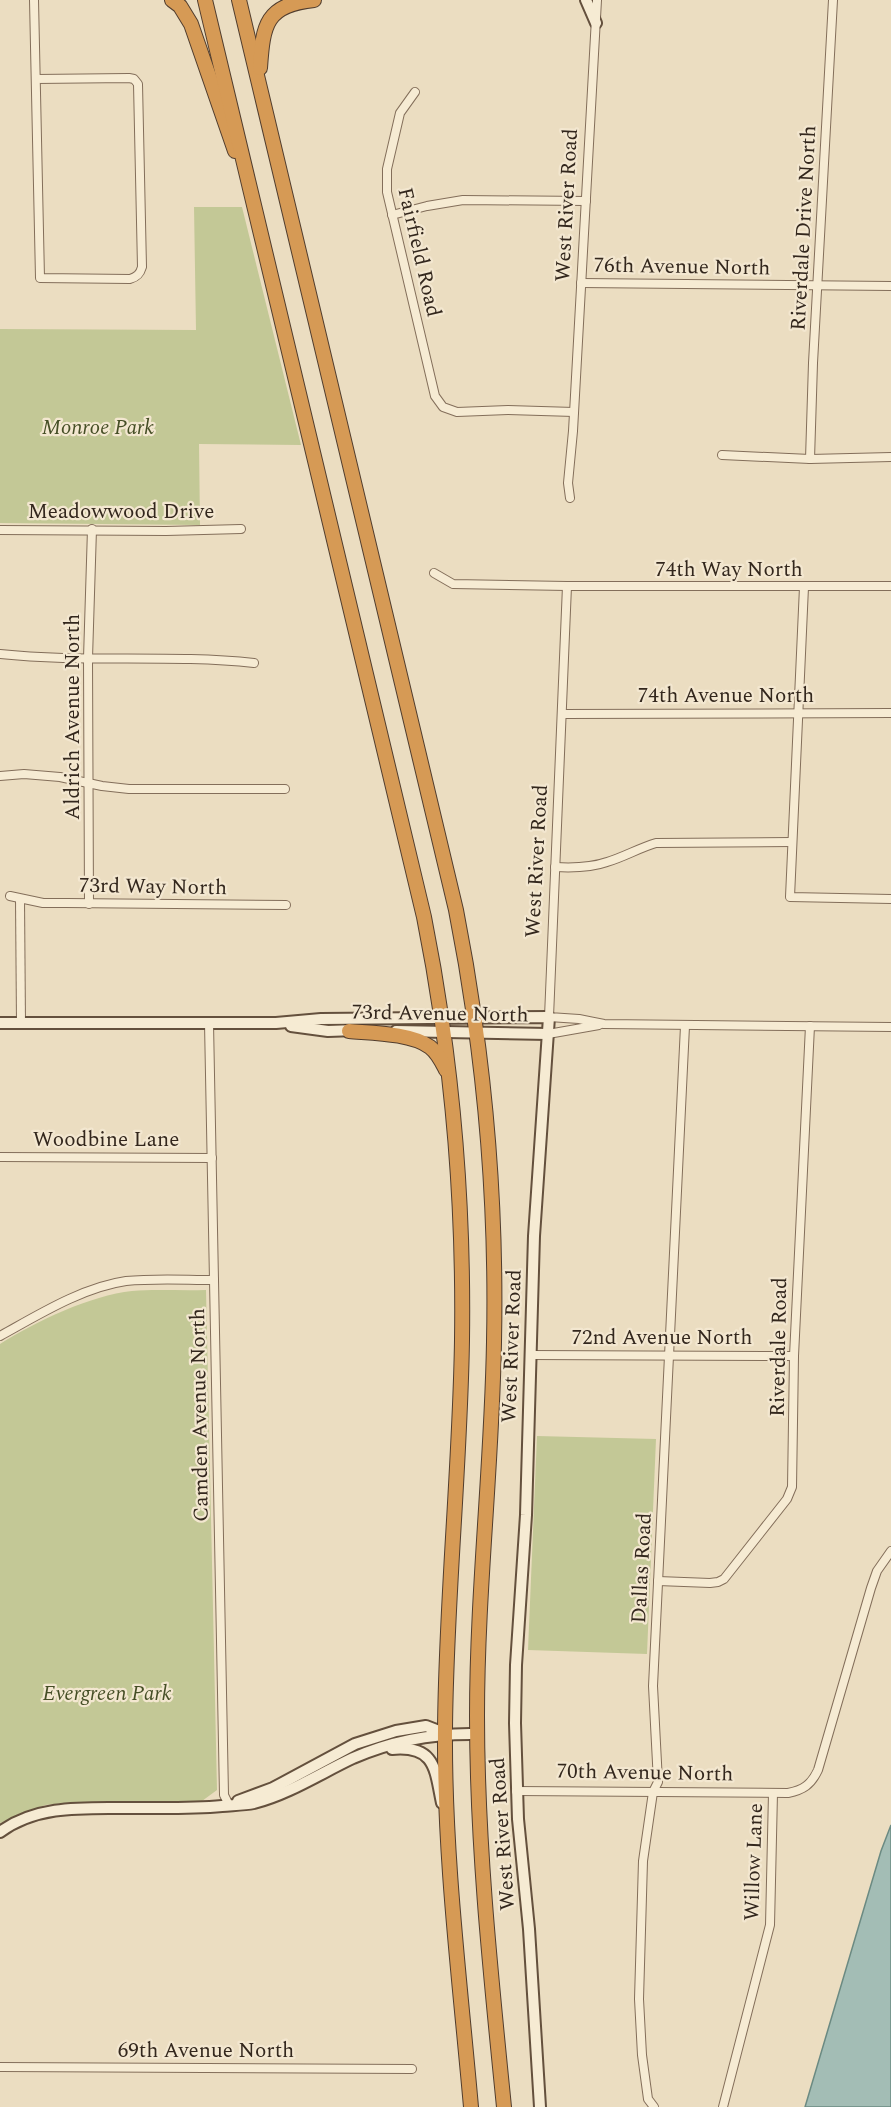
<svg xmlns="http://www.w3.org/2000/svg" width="891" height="2107" viewBox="0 0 891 2107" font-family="Spectral,serif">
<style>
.green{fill:#c3c896}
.water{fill:#a3bdb5;stroke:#6b8a82;stroke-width:1.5}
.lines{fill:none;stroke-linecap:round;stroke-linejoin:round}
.street-casing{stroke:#836e5a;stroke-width:10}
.secondary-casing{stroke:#64503d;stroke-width:14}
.highway-casing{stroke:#513d2e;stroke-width:16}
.street{stroke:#f6ebd3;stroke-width:8}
.secondary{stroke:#f6ebd3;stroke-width:10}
.highway{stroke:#d69a55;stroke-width:14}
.labels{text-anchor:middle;stroke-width:4.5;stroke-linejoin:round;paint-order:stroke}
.street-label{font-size:21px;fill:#33271d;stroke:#f3e7d0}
.park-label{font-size:21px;font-style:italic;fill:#454e25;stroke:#f3e7d0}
</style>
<rect width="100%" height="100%" fill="#ebddc1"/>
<g class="green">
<path d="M194 207H242L301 445 199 444 200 525 0 523V329L196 330Z"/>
<path d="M206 1290 217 1790 202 1801 74 1802 45 1805 0 1823V1344C35 1322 91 1295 132 1291 156 1289 181 1291 206 1290Z"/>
<path d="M537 1436 656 1439 647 1654 528 1650Z"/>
</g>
<path class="water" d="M891 1825V2107H805L881 1851Z"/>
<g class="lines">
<defs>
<g id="street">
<path d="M34 0 40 278 130 279C137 277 140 274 142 267L138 84 134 79 129 78 36 79"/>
<path d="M415 92 400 113 387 169V192L435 396 443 407 457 412 508 410 574 412"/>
<path d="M392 215 427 206 463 200 586 201"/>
<path d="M581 283 891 286"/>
<path d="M722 455 810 459 891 457"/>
<path d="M810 459 813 363 833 0"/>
<path d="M570 498 568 483 573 431 597 0"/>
<path d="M0 530 166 531 241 529"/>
<path d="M434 573 453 584 567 586H891"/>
<path d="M567 586 549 1017 579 1019 604 1024 891 1027"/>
<path d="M804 587 790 897 891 899"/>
<path d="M0 654C84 663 170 654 254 663"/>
<path d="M562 714 891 713"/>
<path d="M0 776 24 774 60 777 102 786 129 789H285"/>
<path d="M555 867C573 868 590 868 607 862 624 857 639 848 656 843L792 842"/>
<path d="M10 896 43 903H66L286 905"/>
<path d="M20 899 21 1023"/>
<path d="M89 904 88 658 92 529"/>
<path d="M209 1023 224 1795 229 1805"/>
<path d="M548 1034 599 1025"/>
<path d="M0 1157 212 1158"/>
<path d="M0 1336C38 1315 83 1287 126 1281 155 1278 185 1280 214 1280"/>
<path d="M530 1355 794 1356"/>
<path d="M658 1581 710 1583 718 1582 724 1579 787 1499 792 1487 794 1356 810 1026"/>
<path d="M516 1791 788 1793C803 1790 811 1785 818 1770L871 1588 877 1571 891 1551"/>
<path d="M0 2067 412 2069"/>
<path d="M654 2107 648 2099 642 2055 639 1999 643 1861 653 1792 658 1782 653 1686 685 1026"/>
<path d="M723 2107 770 1925 773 1793"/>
</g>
<g id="secondary">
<path d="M586 0 596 23"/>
<path d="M0 1023H276L321 1019 549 1017 534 1236 526 1515 516 1665 515 1723 518 1819 529 1929 540 2107"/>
<path d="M291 1026 328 1031 356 1030"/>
<path d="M396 1031 548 1034"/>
<path d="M392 1749C436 1745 435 1770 442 1803"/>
<path d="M238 1801 273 1788 355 1744 396 1731 426 1726 444 1733"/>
<path d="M0 1832C37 1805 83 1808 127 1808 159 1808 191 1809 222 1806 233 1805 244 1805 254 1803 289 1794 321 1773 353 1758 394 1740 433 1733 477 1734"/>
</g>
<g id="highway">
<path d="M172 0 180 6 191 24 235 151"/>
<path d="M205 0 424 917C452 1057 464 1198 462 1340 460 1470 446 1600 445 1730 444 1856 460 1982 471 2107"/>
<path d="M239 0 456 910C484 1052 497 1196 494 1342 492 1466 477 1591 477 1716 477 1846 491 1977 504 2107"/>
<path d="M260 68C263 24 266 5 314 0"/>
<path d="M349 1031C372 1033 411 1033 430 1047 438 1053 442 1062 446 1070"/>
</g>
</defs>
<use href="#street" class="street-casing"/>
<use href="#secondary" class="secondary-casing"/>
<use href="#highway" class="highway-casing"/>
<use href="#street" class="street"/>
<use href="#secondary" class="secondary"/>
<use href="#highway" class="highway"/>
</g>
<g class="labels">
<g class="street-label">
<text transform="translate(566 205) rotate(-87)" y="7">West River Road</text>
<text transform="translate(803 228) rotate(-87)" y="7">Riverdale Drive North</text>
<text transform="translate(420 252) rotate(77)" y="7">Fairfield Road</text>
<text transform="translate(682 266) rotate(1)" y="7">76th Avenue North</text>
<text x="121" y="518">Meadowwood Drive</text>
<text x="729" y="576">74th Way North</text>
<text x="726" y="702">74th Avenue North</text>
<text transform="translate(72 717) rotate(-90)" y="7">Aldrich Avenue North</text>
<text transform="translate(536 861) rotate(-87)" y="7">West River Road</text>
<text transform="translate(153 886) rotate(1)" y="7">73rd Way North</text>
<text transform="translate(440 1013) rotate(1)" y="7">73rd Avenue North</text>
<text x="106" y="1146">Woodbine Lane</text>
<text x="662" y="1344">72nd Avenue North</text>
<text transform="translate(511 1346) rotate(-88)" y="7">West River Road</text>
<text transform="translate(778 1347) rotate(-89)" y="7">Riverdale Road</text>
<text transform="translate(199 1415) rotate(-91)" y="7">Camden Avenue North</text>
<text transform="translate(641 1568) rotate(-87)" y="7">Dallas Road</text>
<text transform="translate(645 1772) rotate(1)" y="7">70th Avenue North</text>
<text transform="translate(502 1834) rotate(-94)" y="7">West River Road</text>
<text transform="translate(753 1862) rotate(-88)" y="7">Willow Lane</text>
<text x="206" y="2057">69th Avenue North</text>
</g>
<g class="park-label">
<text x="98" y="434">Monroe Park</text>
<text x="107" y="1700">Evergreen Park</text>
</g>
</g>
</svg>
